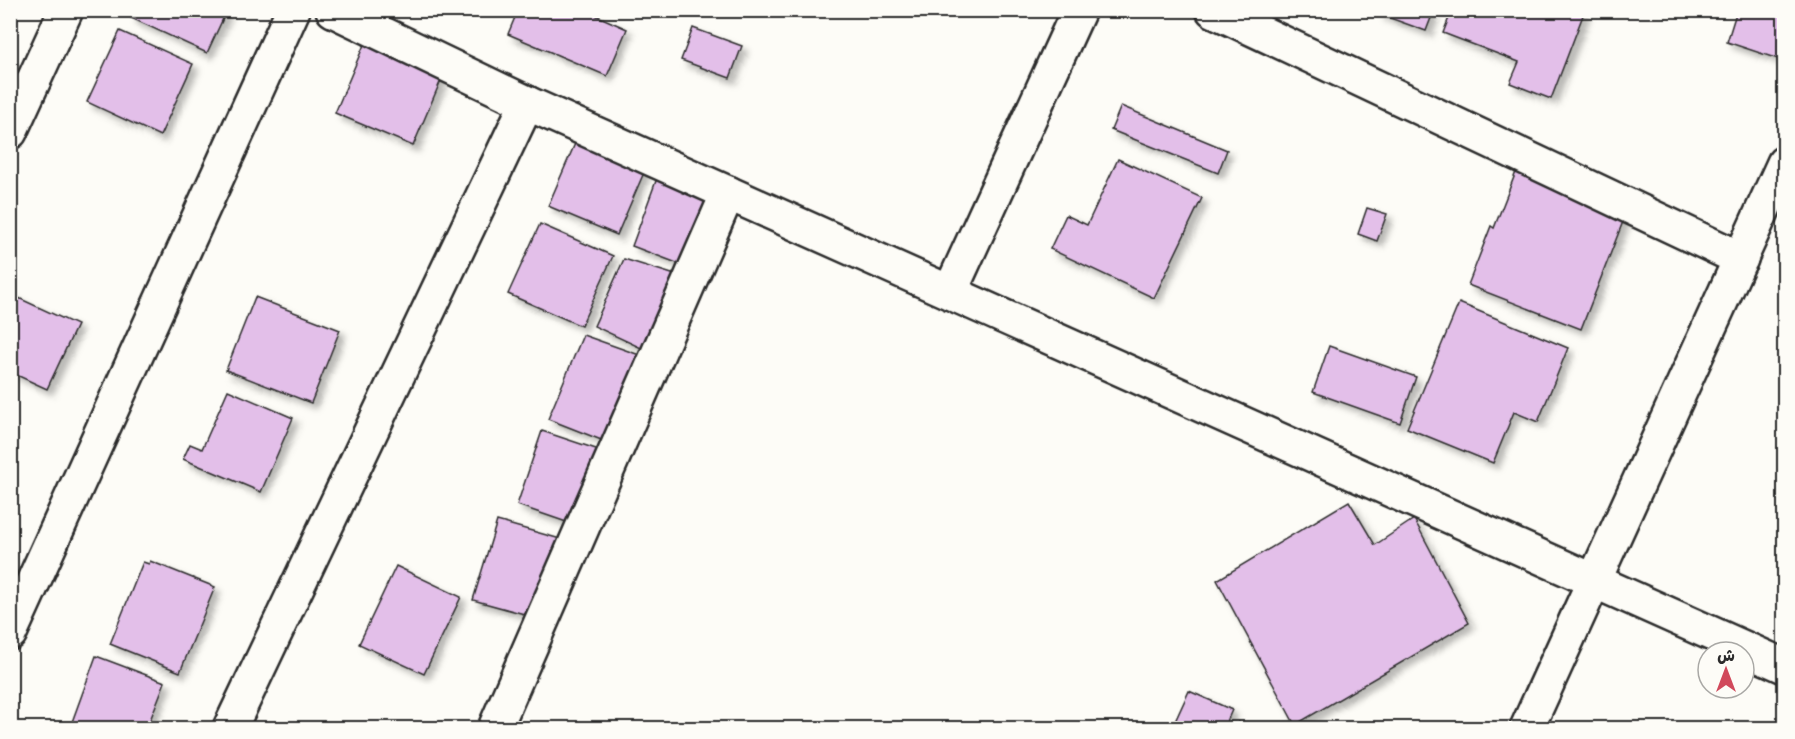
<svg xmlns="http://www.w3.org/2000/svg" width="1795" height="739" viewBox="0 0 1795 739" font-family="Caveat,'Playpen Sans Arabic',sans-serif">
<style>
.building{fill:#e3bfe9;stroke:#2b2b2b;stroke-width:1.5;filter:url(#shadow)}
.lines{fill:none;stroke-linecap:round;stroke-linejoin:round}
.minor-casing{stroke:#2b2b2b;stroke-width:38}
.minor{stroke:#fdfcf7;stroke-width:33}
</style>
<defs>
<filter id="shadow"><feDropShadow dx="5.5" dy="5.5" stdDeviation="3" flood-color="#0004"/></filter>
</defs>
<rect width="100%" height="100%" fill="#fdfcf7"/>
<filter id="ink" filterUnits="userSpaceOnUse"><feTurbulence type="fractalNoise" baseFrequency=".0167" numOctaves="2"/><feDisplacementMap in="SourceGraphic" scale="12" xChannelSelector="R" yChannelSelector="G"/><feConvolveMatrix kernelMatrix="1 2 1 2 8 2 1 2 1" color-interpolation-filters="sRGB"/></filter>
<g filter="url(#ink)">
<g class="building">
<path d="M135 10H227L207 53 131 18Z"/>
<path d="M518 10H584L627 29 607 76 508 34Z"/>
<path d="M1380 10H1434L1426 31 1379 14Z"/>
<path d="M1452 10H1585L1551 99 1510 83 1519 62 1443 33Z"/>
<path d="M1737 10H1784V61L1727 42Z"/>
<path d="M693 28 742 46 730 78 681 60Z"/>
<path d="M120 31 193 64 160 136 87 102Z"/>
<path d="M366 40 444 73 413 146 335 113Z"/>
<path d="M1121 106 1227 150 1218 173 1111 130Z"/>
<path d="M580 132 649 161 617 235 548 206Z"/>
<path d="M1118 159 1202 198 1154 298 1050 249 1066 215 1087 225Z"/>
<path d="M660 170 720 194 690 268 632 246Z"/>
<path d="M1516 172 1626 214 1581 329 1468 285 1491 226 1494 228Z"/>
<path d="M1367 208 1387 214 1377 241 1358 234Z"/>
<path d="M540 224 613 256 581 326 508 294Z"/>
<path d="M624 259 688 279 654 354 594 326Z"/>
<path d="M10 294 77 325 47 389 10 372Z"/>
<path d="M255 297 340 330 311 403 226 370Z"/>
<path d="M1459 303 1568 348 1538 422 1514 412 1493 463 1407 428Z"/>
<path d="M583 335 648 358 614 445 548 419Z"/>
<path d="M1329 346 1416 377 1400 423 1313 392Z"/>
<path d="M228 390 293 418 261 492 183 459 190 444 202 449Z"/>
<path d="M542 431 611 454 578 526 517 505Z"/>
<path d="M1349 501 1375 545 1414 519 1469 623 1295 725 1217 580Z"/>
<path d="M497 521 571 542 539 618 473 600Z"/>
<path d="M150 561 215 587 180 672 110 644 143 562 149 564Z"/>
<path d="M396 566 461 597 424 674 359 644Z"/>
<path d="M96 656 165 682 147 728H91L72 722Z"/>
<path d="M1189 691 1232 710 1224 728H1172Z"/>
<path d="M1238 722 1253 728H1235Z"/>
</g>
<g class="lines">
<defs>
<g id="minor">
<path d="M333 10 527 103 1784 666"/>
<path d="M1213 10 1741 259"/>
<path d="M10 132 66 10"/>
<path d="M950 292 1079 10"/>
<path d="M10 633 293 10"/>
<path d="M230 728 527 103"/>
<path d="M495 728 728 193"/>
<path d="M1527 728 1784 163"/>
</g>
</defs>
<use href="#minor" class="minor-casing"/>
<use href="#minor" class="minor"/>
</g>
</g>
<rect width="1795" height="739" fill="none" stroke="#fdfcf7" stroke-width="36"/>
<rect x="18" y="18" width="1759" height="703" fill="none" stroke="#2b2b2b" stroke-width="2" filter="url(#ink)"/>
<g transform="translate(1726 670)"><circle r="28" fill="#fdfcf7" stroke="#a9a8a5" stroke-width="1.5"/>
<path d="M0-4.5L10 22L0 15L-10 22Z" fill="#d1495b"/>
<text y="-9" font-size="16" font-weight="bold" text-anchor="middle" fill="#2b2b2b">ش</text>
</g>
</svg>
